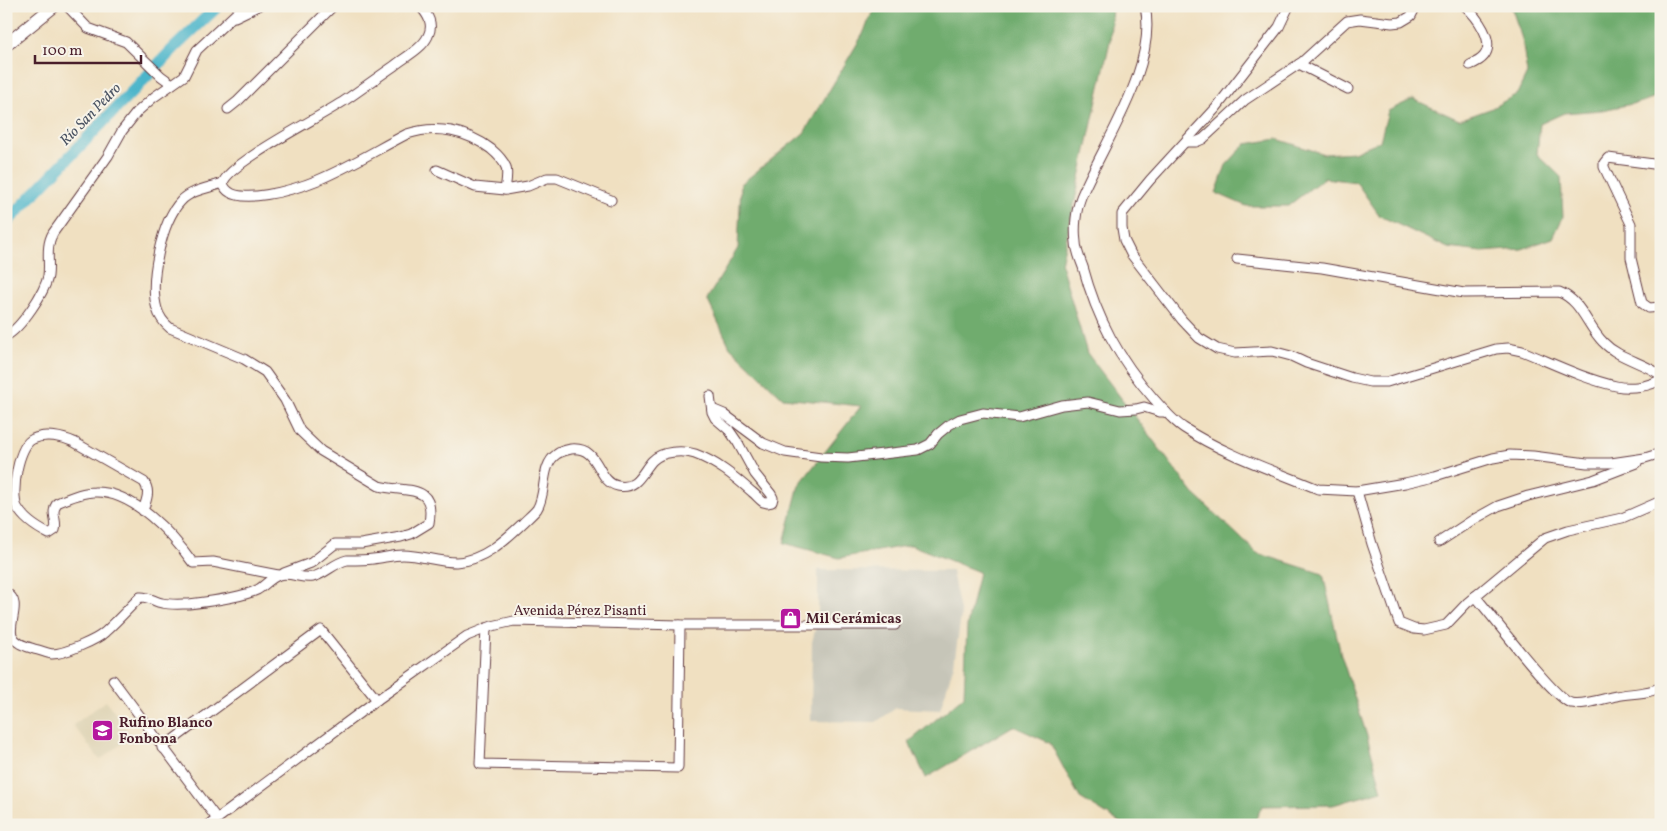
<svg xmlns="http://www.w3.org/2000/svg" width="1667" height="831" viewBox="0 0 1667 831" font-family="Vollkorn,serif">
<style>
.built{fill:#ded3b4}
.industrial{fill:#c6c5b8}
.forest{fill:#70ac6e;stroke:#5d664c}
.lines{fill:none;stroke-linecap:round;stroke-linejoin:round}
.river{stroke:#4cb5ca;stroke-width:12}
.minor-casing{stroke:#633c42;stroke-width:11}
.primary-casing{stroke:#633c42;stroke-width:14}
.minor{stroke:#fff;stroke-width:9}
.primary{stroke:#fff;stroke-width:12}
.labels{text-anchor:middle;stroke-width:4;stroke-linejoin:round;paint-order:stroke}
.street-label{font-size:14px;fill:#4a1f2b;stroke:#f7f3e8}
.poi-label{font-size:14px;font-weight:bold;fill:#4a1f2b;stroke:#f7f3e8;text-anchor:start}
.water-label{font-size:15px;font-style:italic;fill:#4b5463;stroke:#f7f3e8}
</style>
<rect width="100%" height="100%" fill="#f7f3e8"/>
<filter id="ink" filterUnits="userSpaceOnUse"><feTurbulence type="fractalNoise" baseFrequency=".02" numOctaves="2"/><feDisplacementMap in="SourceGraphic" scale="10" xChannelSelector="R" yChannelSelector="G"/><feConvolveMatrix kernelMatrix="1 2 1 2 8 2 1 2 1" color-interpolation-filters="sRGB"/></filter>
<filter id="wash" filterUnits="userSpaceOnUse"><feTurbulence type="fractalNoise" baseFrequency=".0096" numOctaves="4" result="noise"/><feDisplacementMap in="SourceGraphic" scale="20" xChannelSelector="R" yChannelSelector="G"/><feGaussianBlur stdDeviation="1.12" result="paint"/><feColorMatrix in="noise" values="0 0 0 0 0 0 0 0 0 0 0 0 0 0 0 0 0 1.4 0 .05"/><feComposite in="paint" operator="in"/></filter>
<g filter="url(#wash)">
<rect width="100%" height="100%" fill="#f0e0c1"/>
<path class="built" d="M106 701 132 736 100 760 73 725Z"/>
<path class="industrial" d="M818 570 952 571 961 616 954 664 940 710 896 708 876 722 811 721 812 642 818 619Z"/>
<g class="forest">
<path d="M875 6H1112L1110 41 1061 264 1087 353 1193 493 1257 553 1323 574 1341 655 1367 736 1382 791 1333 805 1262 806 1253 825H1124L1080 798 1050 743 1013 726 926 778 909 742 964 696 967 626 979 572 911 545 839 558 784 543 799 485 861 406 783 398 730 347 707 299 738 248 741 184 804 133 863 34Z"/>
<path d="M1511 6H1661V95L1642 102 1602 110 1564 113 1540 124 1537 154 1561 177 1563 217 1553 238 1522 249 1482 252 1448 248 1380 216 1356 182 1324 178 1288 206H1246L1216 193 1226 165 1246 144 1277 139 1324 154 1354 152 1380 141 1388 111 1413 99 1459 120 1490 109 1517 94 1527 73 1522 39Z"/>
</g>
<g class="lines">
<path class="river" d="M6 223 175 47 218 6"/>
</g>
</g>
<g filter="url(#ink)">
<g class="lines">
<defs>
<g id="minor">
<path d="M67 6 88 28 126 42 161 76 172 84"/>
<path d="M420 6C428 15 434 24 428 36 422 49 405 57 394 66 378 77 363 88 347 99 326 114 228 163 223 183 230 211 301 187 318 180 349 167 378 149 407 134 437 124 467 131 491 149 497 154 503 160 506 167 508 175 506 183 505 190L475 187 437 170"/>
<path d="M1145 6C1158 67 1103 143 1081 197 1076 210 1074 228 1076 242 1076 250 1080 259 1083 267 1097 319 1119 359 1154 399 1163 409 1173 421 1184 428 1223 454 1275 471 1318 489L1357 491 1405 483 1435 476 1493 458 1510 455 1533 456 1587 463H1611L1645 458 1661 453"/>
<path d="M1289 6 1279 27 1216 108 1150 180 1122 214V228L1124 240 1131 254 1182 320 1199 338 1217 349 1235 353 1272 351 1291 356 1306 363 1352 378 1370 382H1387L1496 349 1508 348 1522 351C1552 363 1584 379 1616 386 1629 389 1650 387 1661 379"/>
<path d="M1465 6C1476 16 1496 41 1484 56 1480 61 1475 63 1470 65"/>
<path d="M235 17 258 6"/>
<path d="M1299 64 1348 89"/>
<path d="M228 109 238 101 333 6"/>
<path d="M1186 142H1196L1203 139 1245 100 1302 62 1347 21 1360 19 1392 23 1401 22 1411 16 1416 6"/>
<path d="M1661 165 1608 158 1604 163V167L1631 224V258L1642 303 1649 308 1661 307"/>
<path d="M223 183C209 188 191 190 181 201 161 222 149 282 157 309 159 316 164 323 170 328L244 359 265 372 285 400 300 431 321 451 379 486C405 493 436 482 429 523L411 534 401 537 361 544H335L311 563 284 573"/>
<path d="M505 190 528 186 547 178H557L611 200"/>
<path d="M1237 259 1322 268 1464 293 1559 292C1581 300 1587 326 1603 342 1618 358 1642 362 1661 375"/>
<path d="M6 336C21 328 45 292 48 276 50 261 45 247 53 233L108 156 122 131 137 112 154 97 184 76 197 50 244 6"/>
<path d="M712 409 724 414 763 443 785 452 821 457 848 458 918 450 930 444 938 434 949 425 960 419 983 413 1019 417 1062 405 1088 402 1120 410 1136 409 1144 407 1160 412H1166"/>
<path d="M1357 491 1372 544 1399 623 1414 629 1424 630 1446 625 1467 603 1545 538 1568 530 1622 518 1661 501"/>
<path d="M143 511C146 500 151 492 144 482L74 442C63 437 45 433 33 439 18 445 11 493 17 507 24 520 37 528 49 534L55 530C58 521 50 513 57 503 66 499 83 492 94 492 133 490 173 535 193 563L213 562 278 575"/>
<path d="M1439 542 1471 521 1498 506 1528 496 1593 480 1637 463"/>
<path d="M6 593C23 601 8 622 12 635 16 644 25 646 34 649 40 650 46 653 52 654 64 654 97 640 105 632 117 621 128 609 140 597 148 596 155 602 162 603 171 605 181 604 189 604 206 602 242 597 257 590 265 586 270 578 279 575 291 572 301 579 313 577 325 574 334 563 347 560 356 560 365 560 373 559 383 558 393 555 403 555 421 555 438 562 456 562 483 561 505 540 523 523 528 518 533 514 537 509 547 494 540 465 557 454 561 451 566 450 571 449 601 446 596 482 618 486 637 490 642 472 652 461 661 451 683 450 695 454 717 462 735 477 752 492 756 495 759 499 763 502L767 503 772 502 773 498 771 494 755 474 738 443 729 430 715 418 712 412 710 396"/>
<path d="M1475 596C1491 614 1555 700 1571 703 1583 706 1605 698 1616 696 1630 693 1649 694 1661 687"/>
<path d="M486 628 480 764 678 768 680 625"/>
<path d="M113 680 217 819"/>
<path d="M162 748 321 630 377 700"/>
<path d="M209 825 377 700 467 636 492 626 514 621 680 625H895"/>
</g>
<path id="primary" d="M6 45 54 6"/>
</defs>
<use href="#minor" class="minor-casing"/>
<use href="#primary" class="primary-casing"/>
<use href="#minor" class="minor"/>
<use href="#primary" class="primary"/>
</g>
</g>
<defs>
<symbol id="shop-square" viewBox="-11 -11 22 22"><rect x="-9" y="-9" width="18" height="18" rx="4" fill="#b5179e" stroke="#f7f3e8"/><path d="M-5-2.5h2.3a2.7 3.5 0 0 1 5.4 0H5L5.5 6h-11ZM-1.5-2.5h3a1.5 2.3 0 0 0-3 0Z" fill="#fff"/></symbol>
<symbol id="university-square" viewBox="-11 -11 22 22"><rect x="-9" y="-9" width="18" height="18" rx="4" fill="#b5179e" stroke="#f7f3e8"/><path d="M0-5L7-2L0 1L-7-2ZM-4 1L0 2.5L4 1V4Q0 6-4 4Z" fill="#fff"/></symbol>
</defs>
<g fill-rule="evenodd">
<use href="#shop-square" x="778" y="606" width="25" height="25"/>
<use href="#university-square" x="90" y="718" width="25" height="25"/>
</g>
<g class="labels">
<g class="street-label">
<text x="580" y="615">Avenida Pérez Pisanti</text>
</g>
<g class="poi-label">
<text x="806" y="623">Mil Cerámicas</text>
<text x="119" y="727">Rufino Blanco<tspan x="119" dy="16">Fonbona</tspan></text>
</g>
<g class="water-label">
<text transform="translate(90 114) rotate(-46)" y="5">Río San Pedro</text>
</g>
</g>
<rect width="1667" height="831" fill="none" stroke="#f7f3e8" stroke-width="25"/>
<path d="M35 55v8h106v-8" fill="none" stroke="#4a1f2b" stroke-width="2.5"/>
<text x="42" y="55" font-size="15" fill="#4a1f2b" stroke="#f7f3e8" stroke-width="4" paint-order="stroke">100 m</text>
</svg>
